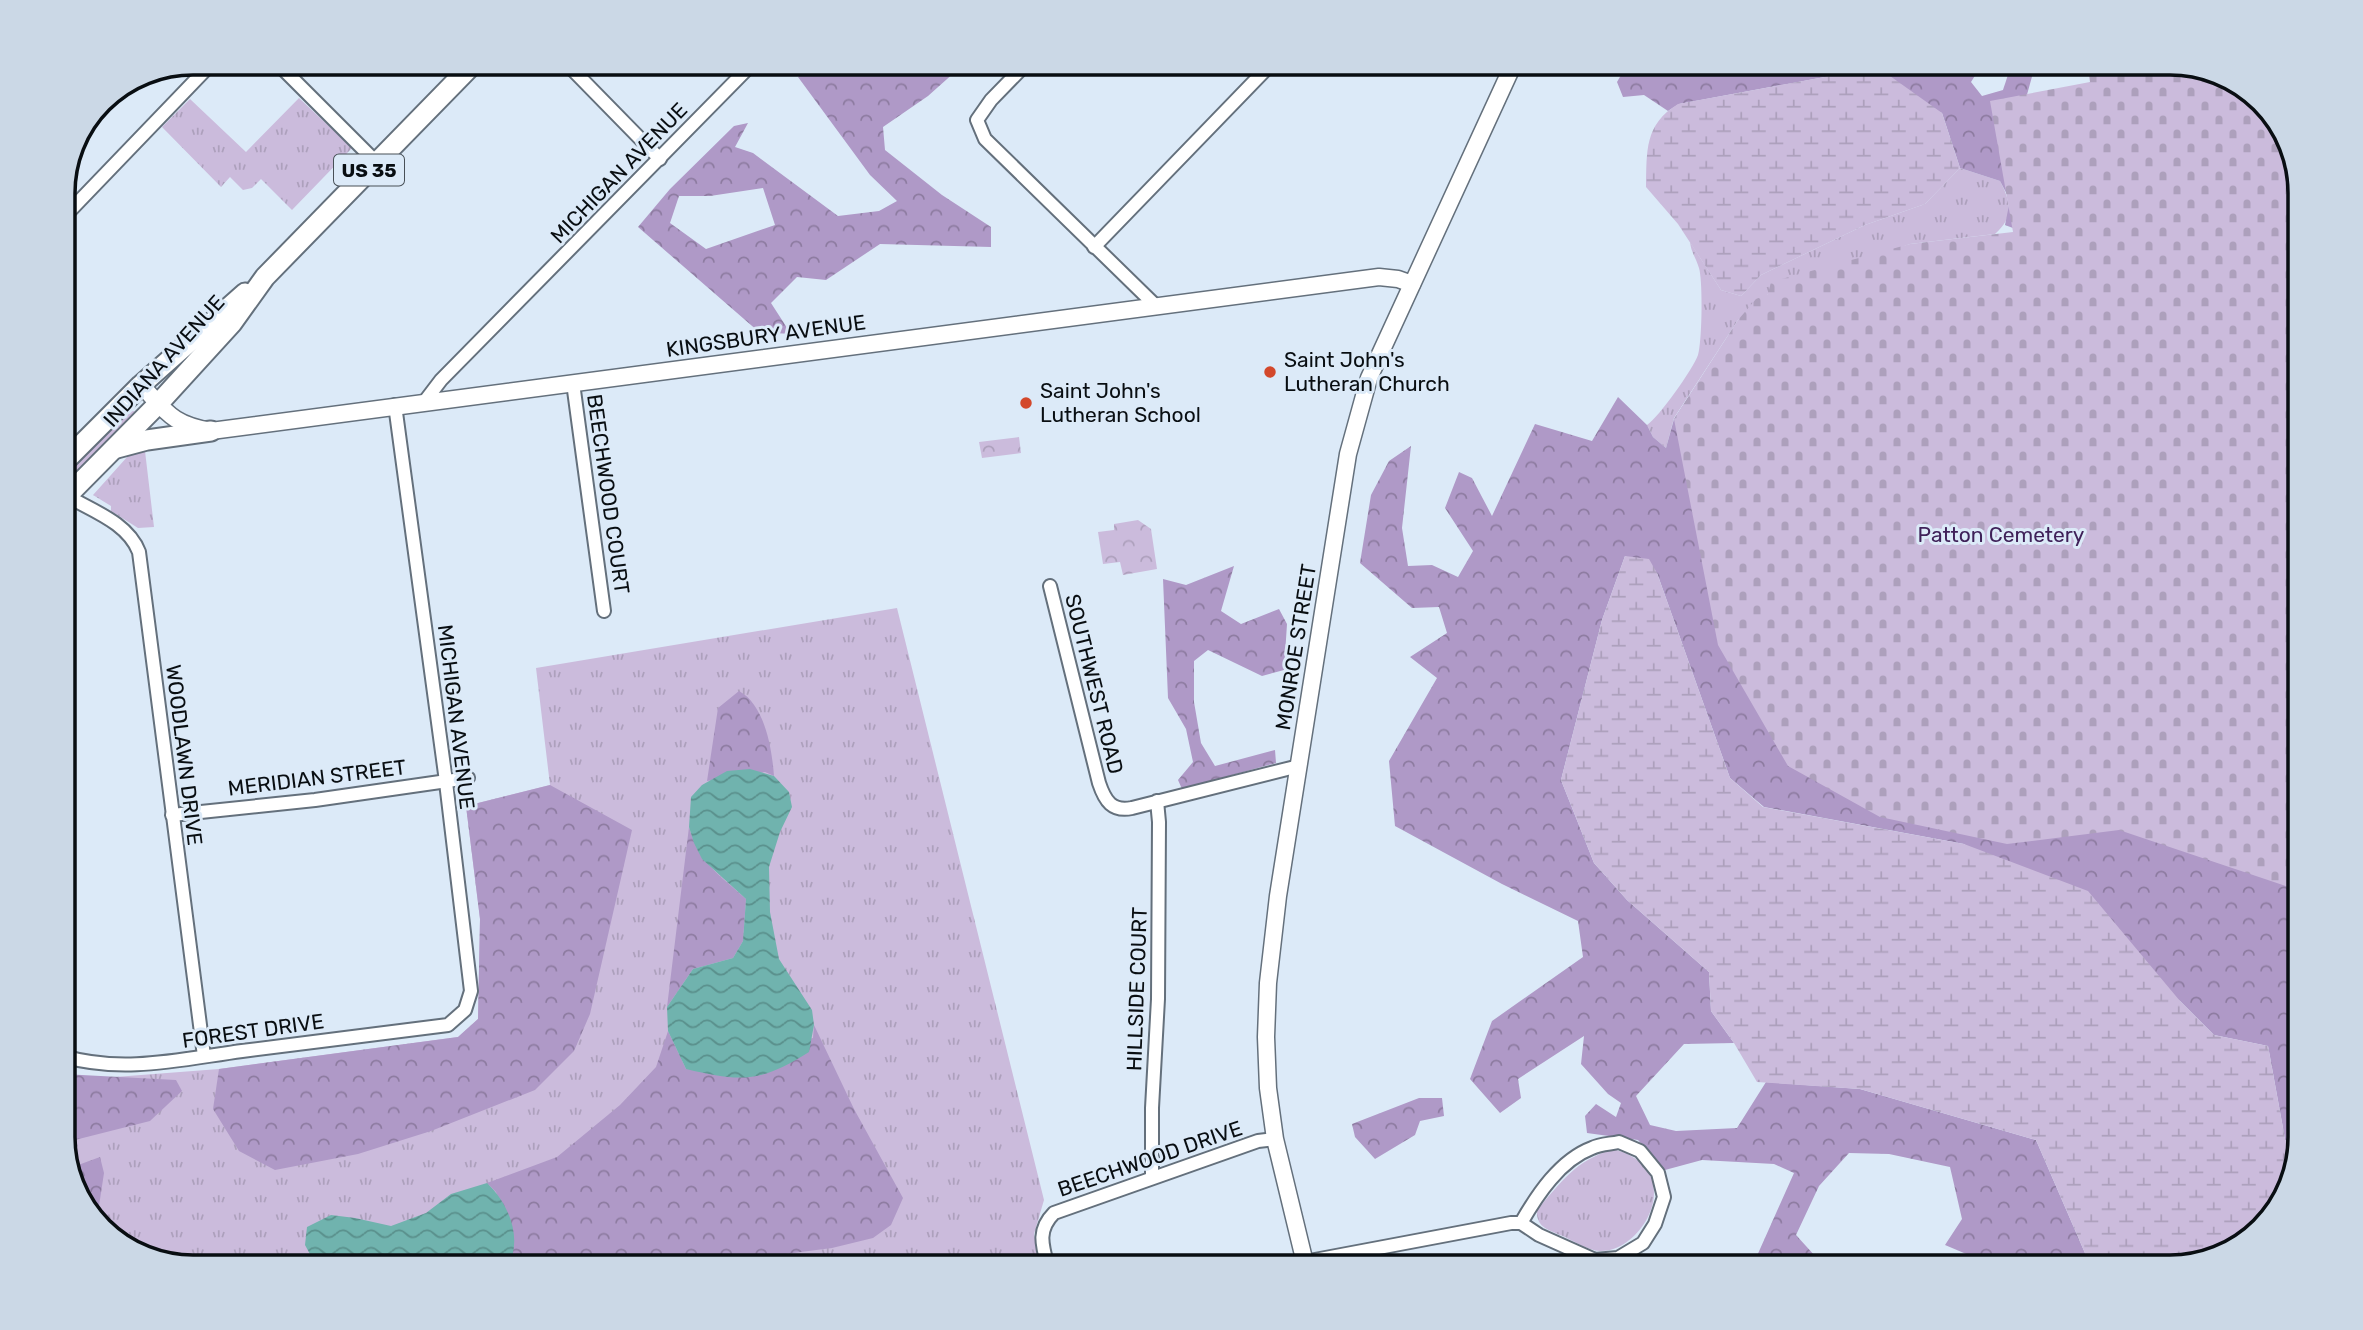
<svg xmlns="http://www.w3.org/2000/svg" width="2363" height="1330" viewBox="0 0 2363 1330" font-family="Rubik,sans-serif">
<style>
.grass{fill:url(#grass-tufts)}
.forest{fill:url(#forest-crowns);fill-rule:evenodd}
.wetland{fill:url(#wetland-marsh)}
.cemetery{fill:url(#cemetery-stones)}
.park{fill:url(#park-crowns)}
.water{fill:url(#water-waves)}
.lines{fill:none;stroke-linecap:round;stroke-linejoin:round}
.street-casing{stroke:#64707c;stroke-width:16}
.secondary-casing{stroke:#64707c;stroke-width:19}
.primary-casing{stroke:#64707c;stroke-width:23}
.street{stroke:#fff;stroke-width:12}
.secondary{stroke:#fff;stroke-width:16}
.primary{stroke:#fff;stroke-width:19}
.poi-dot{fill:#d3482b;stroke:#dceaf8;stroke-width:2.5}
.labels{text-anchor:middle;stroke-width:6;stroke-linejoin:round;paint-order:stroke}
.shield{fill:#dceaf8;stroke:#485057;stroke-width:2}
.shield-label{font-size:19px;font-weight:bold;fill:#090e12}
.street-label{font-size:21px;fill:#090e12;stroke:#dceaf8}
.poi-label{font-size:21px;fill:#090e12;stroke:#dceaf8;text-anchor:start}
.park-label{font-size:21px;fill:#3f2159;stroke:#dceaf8}
.rim{fill:none;stroke:#090e12;stroke-width:3.5}
</style>
<defs>
<pattern id="grass-tufts" width="24" height="20" patternUnits="userSpaceOnUse" patternTransform="scale(1.75)"><rect width="24" height="20" fill="#cbbbdc"/><path d="M3 7l-1-3M5 7V3M7 7l1-3M15 17l-1-3M17 17v-4M19 17l1-3" fill="none" stroke="#ada0bc"/></pattern>
<pattern id="forest-crowns" width="20" height="18" patternUnits="userSpaceOnUse" patternTransform="scale(1.75)"><rect width="20" height="18" fill="#af99c7"/><path d="M2 6a3 3 0 1 1 6 0M12 15a3 3 0 1 1 6 0" fill="none" stroke="#8d7ba0"/></pattern>
<pattern id="wetland-marsh" width="20" height="14" patternUnits="userSpaceOnUse" patternTransform="scale(1.75)"><rect width="20" height="14" fill="#cbbbdc"/><path d="M1 5h8M5 5V1M11 12h8M15 12V8" fill="none" stroke="#ada0bc"/></pattern>
<pattern id="cemetery-stones" width="16" height="16" patternUnits="userSpaceOnUse" patternTransform="scale(1.75)"><rect width="16" height="16" fill="#cbbbdc"/><path d="M2 7V4a2 2 0 0 1 4 0v3zM10 15v-3a2 2 0 0 1 4 0v3z" fill="#ada0bc"/></pattern>
<pattern id="park-crowns" width="20" height="18" patternUnits="userSpaceOnUse" patternTransform="scale(1.75)"><rect width="20" height="18" fill="#cbbbdc"/><path d="M2 6a3 3 0 1 1 6 0M12 15a3 3 0 1 1 6 0" fill="none" stroke="#ada0bc"/></pattern>
<pattern id="water-waves" width="16" height="10" patternUnits="userSpaceOnUse" patternTransform="scale(1.75)"><rect width="16" height="10" fill="#70b3ae"/><path d="M0 5q4-4 8 0t8 0" fill="none" stroke="#5a908c"/></pattern>
</defs>
<rect width="100%" height="100%" fill="#dceaf8"/>
<g class="grass">
<path d="M299 98 352 148 292 210 261 179 252 188 243 190 230 177 221 187 162 127 190 99 246 152Z"/>
<path d="M1960 168 2000 181C2011 202 2014 217 1995 234L1910 244 1768 294 1738 320 1674 418 1666 448 1653 437 1647 425C1659 417 1693 369 1698 355 1702 342 1703 281 1699 268 1696 258 1691 252 1690 242L1721 290 1741 296 1761 275 1865 225 1925 204Z"/>
<path d="M134 411 136 415 76 478 69 470 125 412Z"/>
<path d="M143 449 145 451 154 527 138 528 111 511V506L93 495 128 456Z"/>
<path d="M897 608 1044 1200 1034 1234 1041 1267H193L128 1250 81 1202 63 1145V1081L219 1069 458 1037 478 1019 480 919 466 806 550 785 536 668Z"/>
<path d="M1613 1149C1626 1153 1637 1157 1645 1168 1671 1198 1636 1252 1600 1251 1588 1251 1571 1239 1560 1235 1546 1229 1536 1226 1537 1210 1563 1180 1574 1162 1613 1149Z"/>
</g>
<g class="forest">
<path d="M814 63H965L928 96 883 127 885 150 942 195 991 227V247L880 244 826 280 797 277 771 303 791 334 759 332 638 227 670 189 734 126 748 123 735 147 753 153 838 216 879 211 897 201 870 175 798 77ZM763 188 775 225 706 249 670 223 679 196H710Z"/>
<path d="M1628 63H1983L1971 82 1982 96 2003 90C2010 71 2008 63 2031 63L2033 73 2023 109 2026 233 2005 225 2010 200 2000 181 1960 168 1942 113 1841 74 1679 104 1668 111 1644 95 1623 97 1617 82Z"/>
<path d="M1730 334 2300 863V1137L2294 1160 2285 1139 2268 1046 2214 1035 2180 1001 1964 844 1764 807 1730 778 1657 573 1625 556 1602 620 1561 780 1594 863 1627 900 1709 972 1711 1011 1734 1043 1684 1044 1636 1096 1650 1125 1676 1131 1737 1128 1766 1082 1860 1089 2036 1140 2091 1267H2014L2011 1262 1990 1264 1945 1245 1962 1219 1950 1167 1889 1154 1849 1153 1819 1186 1796 1235 1825 1267H1802L1791 1257 1787 1267H1752L1794 1173 1774 1164 1702 1160 1665 1170 1638 1140 1587 1133 1585 1116 1596 1104 1616 1117 1621 1103 1608 1094 1581 1064 1584 1036 1518 1079 1521 1098 1500 1113 1470 1079 1492 1021 1583 957 1578 921 1502 884 1395 826 1389 761 1437 678 1410 657 1447 633 1439 607 1412 608 1360 563 1371 495 1389 461 1411 446 1402 528 1408 566 1432 565 1458 577 1473 551 1445 508 1459 472 1472 478 1492 516 1535 424 1592 441 1618 397 1647 425 1653 437 1666 448 1674 419Z"/>
<path d="M1234 566 1221 611 1241 624 1279 609 1287 624 1284 670 1262 676 1208 650 1194 661V702L1201 743 1215 766 1275 750 1276 763 1182 789 1178 780 1193 762 1186 729 1168 698 1163 579 1186 585Z"/>
<path d="M739 691C765 705 772 749 774 776L765 772 707 781 718 708Z"/>
<path d="M550 785 632 830 590 1014 574 1051 535 1090 431 1131 358 1154 275 1170 239 1151 213 1109 219 1069 458 1037 478 1019 480 919 466 806Z"/>
<path d="M689 827C699 863 720 875 746 899L743 941 733 958 693 969 667 1007Z"/>
<path d="M814 1025 854 1109 903 1198 891 1225 873 1238 832 1248 683 1267H508L513 1257 496 1192 487 1183 557 1157 620 1105 656 1067 668 1031 686 1069 813 1038Z"/>
<path d="M63 1074 176 1080 182 1091 150 1121 63 1143Z"/>
<path d="M1419 1098H1442L1444 1116 1420 1121 1415 1135 1375 1159 1355 1137 1352 1124Z"/>
<path d="M100 1157 104 1173 97 1219 81 1202 70 1168Z"/>
</g>
<g class="wetland">
<path d="M1883 71 1942 113 1960 168 1925 204 1865 225 1761 275 1741 296 1721 290 1678 224 1646 187C1647 151 1644 125 1678 104L1841 74Z"/>
<path d="M1625 556 1649 559 1657 573 1730 778 1763 807 1964 844 2088 891 2180 1001 2214 1035 2268 1046 2285 1139 2294 1160 2283 1202 2235 1249 2170 1267H2091L2036 1140 1860 1089 1757 1082 1734 1043 1711 1011 1709 972 1627 900 1594 863 1561 780 1602 620Z"/>
</g>
<path class="cemetery" d="M2087 63H2170L2235 80 2282 128 2300 185V915L2292 888 2119 830 2007 844 1880 817 1788 766 1718 645 1674 419 1738 320 1756 299 1768 294 1771 282 1910 244 2013 232 1990 101 2090 82Z"/>
<g class="park">
<path d="M1019 437 1021 453 982 458 979 442Z"/>
<path d="M1138 520 1151 529 1157 569 1123 575 1120 562 1103 564 1098 532 1114 530V524Z"/>
</g>
<g class="water">
<path d="M750 769 774 776 789 792 792 807 780 832 769 867 770 912 779 959 812 1010 814 1025 809 1052C760 1083 741 1082 686 1069L668 1031 667 1007 693 969 733 958 743 941 746 899 702 859 694 843 689 827 691 797 702 785 727 771Z"/>
<path d="M487 1183C509 1204 523 1238 508 1267H452L423 1260H406L386 1267H317L305 1245 307 1227 331 1215 355 1218 391 1226 426 1213 451 1194Z"/>
</g>
<g class="lines">
<defs>
<g id="street">
<path d="M277 63 376 162"/>
<path d="M566 63 660 159"/>
<path d="M1027 63 991 100 977 120 985 139 1155 305"/>
<path d="M63 218 212 63"/>
<path d="M1094 247 1272 63"/>
<path d="M573 383 604 611"/>
<path d="M425 401 441 380 753 63"/>
<path d="M67 496C93 511 128 523 139 552L204 1056"/>
<path d="M1050 586 1099 783C1105 801 1112 812 1132 808L1299 766"/>
<path d="M172 815 315 800 468 778"/>
<path d="M63 1056C123 1074 182 1059 242 1051 311 1042 379 1034 448 1025L465 1010 471 991 445 774 395 405"/>
<path d="M1619 1142 1640 1151 1658 1173 1664 1197 1655 1224 1643 1243 1618 1258 1595 1260 1539 1235 1521 1223C1537 1195 1560 1160 1592 1148 1600 1144 1610 1144 1619 1142Z"/>
<path d="M1152 1177V1108L1158 999 1159 822 1157 801"/>
<path d="M1304 1262 1511 1223H1521"/>
<path d="M1048 1267C1042 1245 1037 1230 1054 1213L1258 1141 1275 1139"/>
</g>
<g id="secondary">
<path d="M141 385C167 412 171 424 211 431L1379 277 1398 279 1412 284"/>
<path d="M1306 1267 1275 1139 1268 1088 1266 1037 1268 983 1278 896 1348 454 1369 378 1514 63"/>
</g>
<g id="primary">
<path d="M117 448 147 440 211 431"/>
<path d="M63 463 141 385 245 293"/>
<path d="M63 500 159 403 232 323 265 277 474 63"/>
</g>
</defs>
<use href="#street" class="street-casing"/>
<use href="#secondary" class="secondary-casing"/>
<use href="#primary" class="primary-casing"/>
<use href="#street" class="street"/>
<use href="#secondary" class="secondary"/>
<use href="#primary" class="primary"/>
</g>
<g class="poi-dot">
<circle cx="1270" cy="372" r="7"/>
<circle cx="1026" cy="403" r="7"/>
</g>
<g class="labels">
<rect class="shield" x="334" y="154.5" width="70" height="31" rx="5"/>
<g class="shield-label">
<text x="369" y="177">US 35</text>
</g>
<g class="street-label">
<text transform="translate(619 173) rotate(-46)" y="7">MICHIGAN AVENUE</text>
<text transform="translate(766 336) rotate(-8)" y="7">KINGSBURY AVENUE</text>
<text transform="translate(164 361) rotate(-48)" y="7">INDIANA AVENUE</text>
<text transform="translate(608 494) rotate(82)" y="7">BEECHWOOD COURT</text>
<text transform="translate(1296 647) rotate(-81)" y="7">MONROE STREET</text>
<text transform="translate(1094 684) rotate(76)" y="7">SOUTHWEST ROAD</text>
<text transform="translate(456 717) rotate(83)" y="7">MICHIGAN AVENUE</text>
<text transform="translate(184 755) rotate(83)" y="7">WOODLAWN DRIVE</text>
<text transform="translate(317 778) rotate(-7)" y="7">MERIDIAN STREET</text>
<text transform="translate(1137 989) rotate(-88)" y="7">HILLSIDE COURT</text>
<text transform="translate(253 1031) rotate(-8)" y="7">FOREST DRIVE</text>
<text transform="translate(1150 1159) rotate(-19)" y="7">BEECHWOOD DRIVE</text>
</g>
<g class="poi-label">
<text x="1284" y="367">Saint John's<tspan x="1284" dy="24">Lutheran Church</tspan></text>
<text x="1040" y="398">Saint John's<tspan x="1040" dy="24">Lutheran School</tspan></text>
</g>
<g class="park-label">
<text x="2001" y="542">Patton Cemetery</text>
</g>
</g>
<path d="M0 0H2363V1330H0ZM193 75H2170A118 118 0 0 1 2288 193V1137A118 118 0 0 1 2170 1255H193A118 118 0 0 1 75 1137V193A118 118 0 0 1 193 75Z" fill="#cbd8e6" fill-rule="evenodd"/>
<path class="rim" d="M193 75H2170A118 118 0 0 1 2288 193V1137A118 118 0 0 1 2170 1255H193A118 118 0 0 1 75 1137V193A118 118 0 0 1 193 75Z"/>
</svg>
